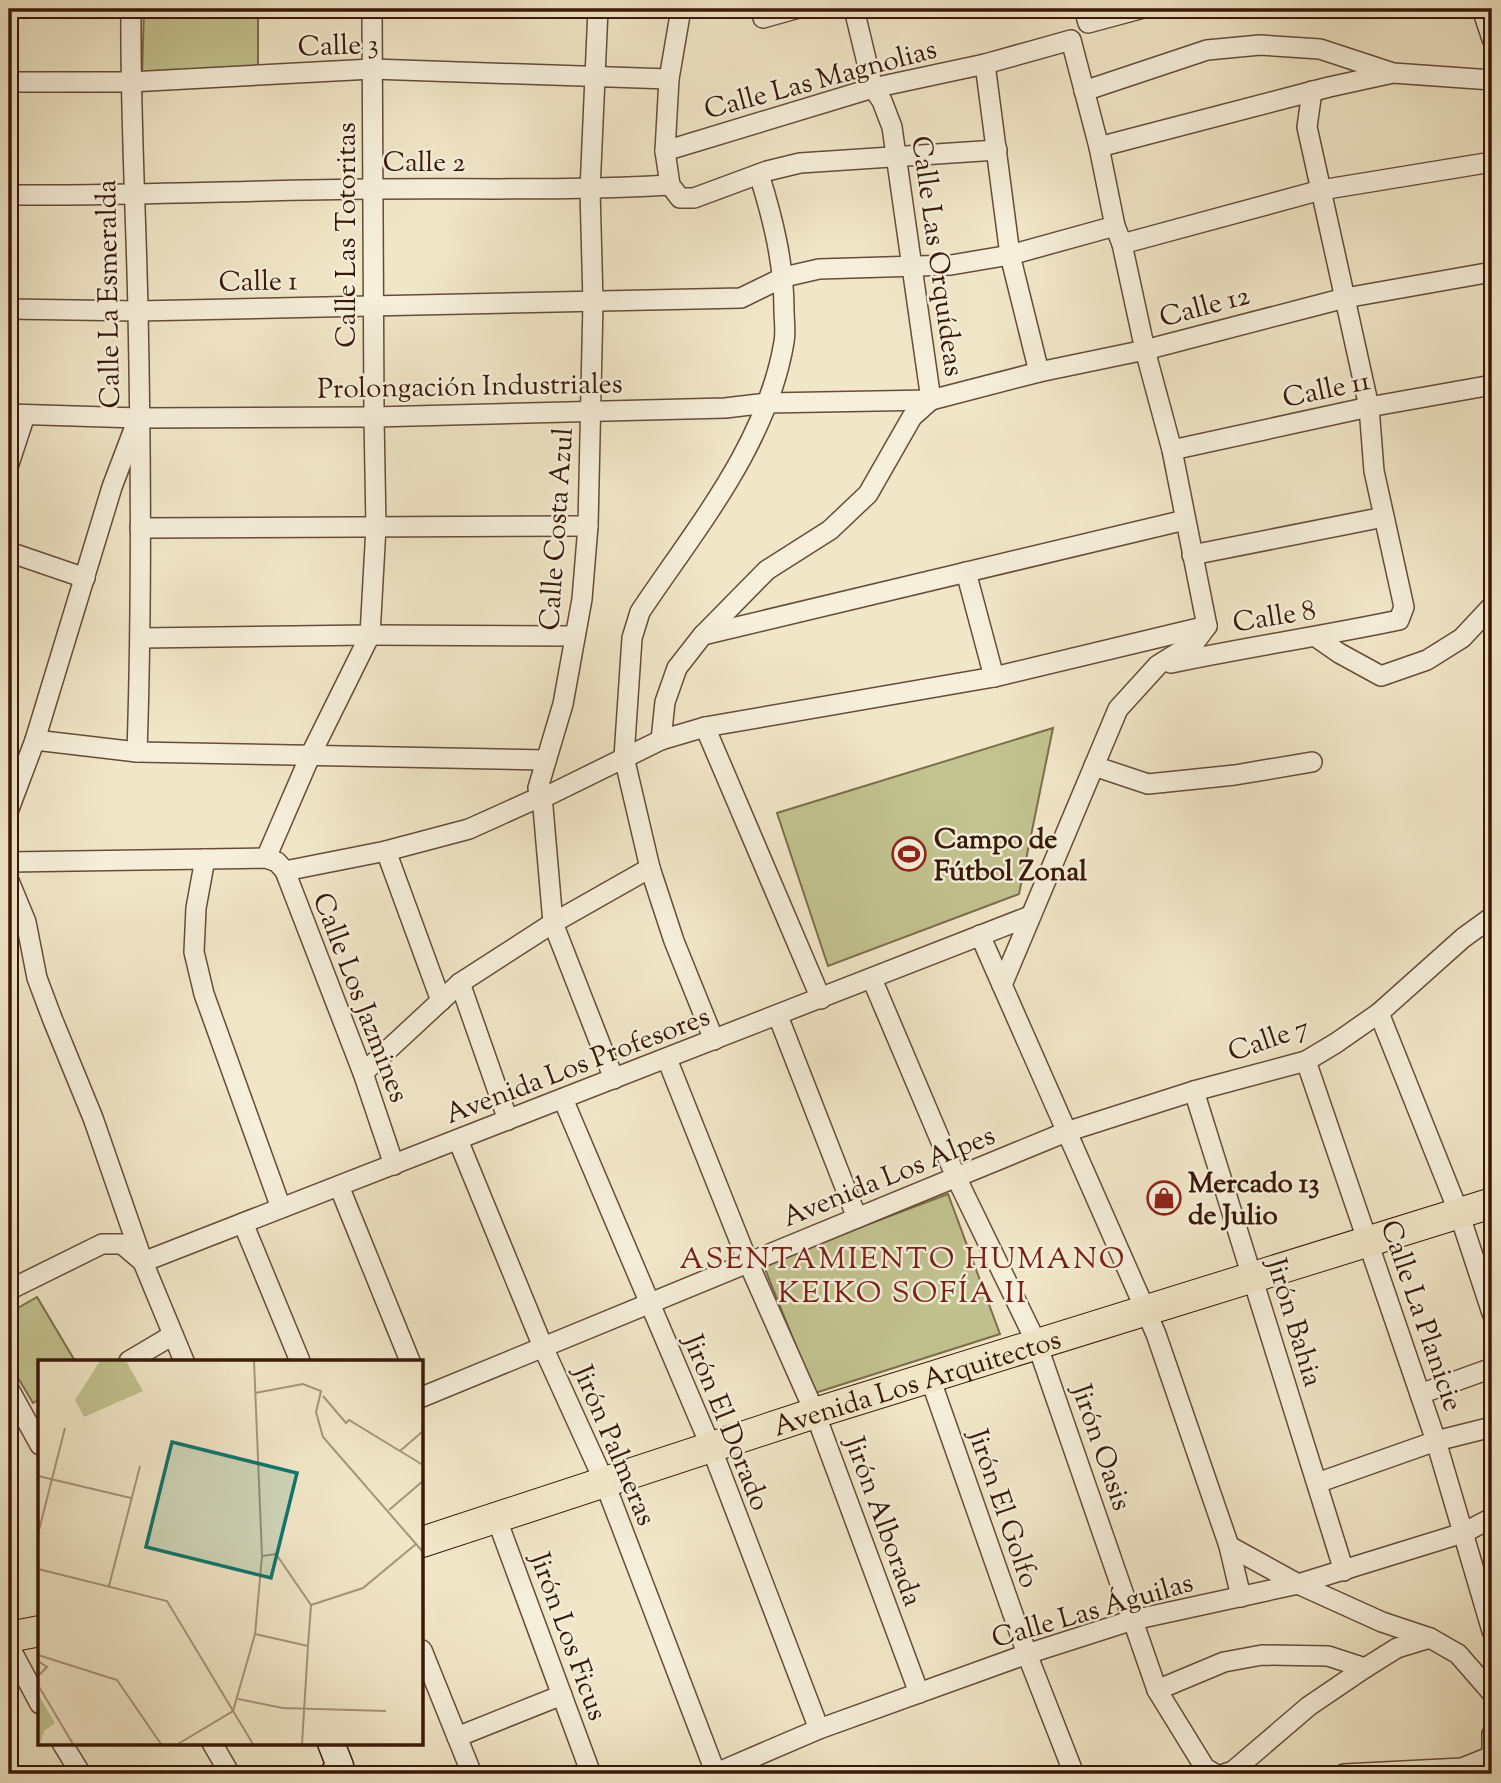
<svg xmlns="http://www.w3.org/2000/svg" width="1501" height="1783" viewBox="0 0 1501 1783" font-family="'Sorts Mill Goudy',serif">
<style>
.green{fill:#c2c390;stroke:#7d6e4c;stroke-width:2}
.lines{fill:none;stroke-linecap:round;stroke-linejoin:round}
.street-casing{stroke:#664c38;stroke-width:22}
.secondary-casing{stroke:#381808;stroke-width:29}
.primary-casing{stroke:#381808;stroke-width:32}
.street{stroke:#f6efdb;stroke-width:19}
.secondary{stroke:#f6efdb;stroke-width:26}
.primary{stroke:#f1e7c8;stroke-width:30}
.labels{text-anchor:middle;stroke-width:5;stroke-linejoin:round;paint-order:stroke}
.street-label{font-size:28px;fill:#381808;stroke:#f6efdb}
.poi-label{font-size:28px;font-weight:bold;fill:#381808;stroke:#f6efdb;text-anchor:start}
.neighbourhood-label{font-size:30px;letter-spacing:2px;fill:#7a1f14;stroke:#f6efdb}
.inset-road{fill:none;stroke:#a7947b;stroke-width:2}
.view{fill:#0f766e;fill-opacity:0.15;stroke:#0f766e;stroke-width:3.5}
.inset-edge{fill:none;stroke:#381808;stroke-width:3.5}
</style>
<rect width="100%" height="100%" fill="#f1e7c8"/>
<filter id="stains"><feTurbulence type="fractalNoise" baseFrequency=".00286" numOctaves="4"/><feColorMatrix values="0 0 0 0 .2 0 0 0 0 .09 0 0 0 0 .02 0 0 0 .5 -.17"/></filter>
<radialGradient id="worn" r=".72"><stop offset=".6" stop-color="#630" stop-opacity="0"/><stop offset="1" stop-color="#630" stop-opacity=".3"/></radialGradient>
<g class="green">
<path d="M144 9H258V73L142 75Z"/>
<path d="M1053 728 1019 894 828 966 777 813Z"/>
<path d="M948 1194 1000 1334 815 1393 763 1264Z"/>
<path d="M37 1297 75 1361H40V1399L33 1403 9 1363V1313Z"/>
</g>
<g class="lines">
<defs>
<g id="street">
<path d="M131 9C130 110 136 210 138 311 141 458 142 605 137 752"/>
<path d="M598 9 590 190 593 302 588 526 582 599 563 704 538 788 542 796 553 923 614 1079"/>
<path d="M681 9 669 79 665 151 670 185 680 198H694L767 171 800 163 997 150"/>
<path d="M762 9 763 18 795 9"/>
<path d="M854 9 873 88 882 101 892 127 931 400"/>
<path d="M1084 9 1088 23 1140 9"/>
<path d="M1482 9 1492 39"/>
<path d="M985 64 1010 255 1039 372"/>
<path d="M9 82H130L372 69 669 79"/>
<path d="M1084 91 1207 50 1260 45 1320 49 1390 72"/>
<path d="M1099 147 1329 87 1393 73 1492 80"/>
<path d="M665 151 873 88 985 64 1071 40 1099 147 1115 226 1122 244 1145 350 1172 450 1207 626 1195 642 1158 665 1118 709 1002 985"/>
<path d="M9 195C131 196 252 190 374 189 473 188 571 191 670 185"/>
<path d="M1122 244 1321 190 1492 162"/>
<path d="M9 309 138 311 741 298 784 277 819 269 951 265 1010 255 1115 226"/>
<path d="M9 414 138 418 374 417 725 408 767 403 931 400 1039 372 1145 350 1345 298 1492 272"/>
<path d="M1172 450 1369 407 1492 385"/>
<path d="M9 464 25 415"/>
<path d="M140 528 588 526"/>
<path d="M9 552 85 578"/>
<path d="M1192 555 1384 517"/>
<path d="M966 572 994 677"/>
<path d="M703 635 1185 520"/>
<path d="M1316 637 1339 653 1381 676 1427 660 1462 638 1492 606"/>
<path d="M141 638 370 635 575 636"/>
<path d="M1171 663C1247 647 1323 636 1399 620L1404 607 1374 471 1369 407 1307 127 1312 91"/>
<path d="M705 727 821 999"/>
<path d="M35 740 137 752 546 760"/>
<path d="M661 740 705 727 994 677 1207 626"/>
<path d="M1094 766 1148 784 1235 775 1312 762"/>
<path d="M9 809 35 740 112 487 134 429"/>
<path d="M386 851 441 1001"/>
<path d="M266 858 311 754 370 635 376 527 374 417 372 9"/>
<path d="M205 859 196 908 194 952 204 994 281 1208"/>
<path d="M9 862 266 858 277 862 285 871 363 1073 394 1165"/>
<path d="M285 871 386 851 469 829 542 796 549 795 661 740 665 702 677 668 702 636 767 570 830 530 868 494 912 417 931 400"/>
<path d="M9 881 26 922 37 978 52 1018 93 1118 143 1262 184 1361"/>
<path d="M980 935 1156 1334 1229 1546 1241 1597"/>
<path d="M872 979 956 1177 1037 1344 1157 1690 1205 1768 1215 1774"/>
<path d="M460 983 508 1120"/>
<path d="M1379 1013 1459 1213 1492 1313"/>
<path d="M778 1016 857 1218"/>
<path d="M714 1040 674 941 650 868 624 757 632 638 640 612C696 528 767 444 784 342 786 331 784 320 784 310 784 263 773 219 759 174"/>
<path d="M667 1059 748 1262 815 1413 919 1693"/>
<path d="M1306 1061 1436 1441 1492 1631"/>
<path d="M363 1073 460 983 553 923 650 868"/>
<path d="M1194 1091 1344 1571"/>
<path d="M563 1099 711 1447 819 1729"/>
<path d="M458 1140 543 1347 604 1481 716 1774"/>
<path d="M339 1186 410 1361"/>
<path d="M243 1223 300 1361"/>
<path d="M143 1262 1030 916"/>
<path d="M9 1290 102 1244H122L142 1261"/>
<path d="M129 1361 173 1335"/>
<path d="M930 1378 1027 1654 1074 1774"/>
<path d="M9 1389 40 1445"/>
<path d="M1420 1394 1492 1368"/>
<path d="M422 1397 1066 1132 1194 1091 1306 1061 1336 1043 1379 1013 1463 938 1492 917"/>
<path d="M1317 1483 1436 1441 1492 1427"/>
<path d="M496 1517 591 1774"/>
<path d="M1229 1546 1298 1584 1382 1622 1430 1638 1458 1654 1492 1693"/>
<path d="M9 1646 40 1704"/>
<path d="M422 1650 472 1774"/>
<path d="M1157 1690 1224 1662 1262 1655 1328 1656 1365 1668"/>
<path d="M1492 1734V1760"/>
<path d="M457 1737 562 1695"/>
<path d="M62 1743 81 1774"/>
<path d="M212 1743 230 1774"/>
<path d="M714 1774 819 1729 1027 1654 1133 1620 1298 1584 1463 1533 1492 1518"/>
<path d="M1224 1774 1233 1771 1309 1706 1365 1668 1397 1648 1430 1638"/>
<path d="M1344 1774 1462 1768 1492 1756"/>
</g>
<path id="secondary" d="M331 1743 340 1766 333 1774"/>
<g id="primary">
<path id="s1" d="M422 1542 815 1413 1492 1203"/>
<path d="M9 1637 40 1631"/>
</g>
</defs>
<use href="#street" class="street-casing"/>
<use href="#secondary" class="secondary-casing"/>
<use href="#primary" class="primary-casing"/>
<use href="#street" class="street"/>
<use href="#secondary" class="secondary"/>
<use href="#primary" class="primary"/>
</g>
<defs>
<symbol id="stadium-ring" viewBox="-11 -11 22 22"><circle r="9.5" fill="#f6efdb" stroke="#8f2418" stroke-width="1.5"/><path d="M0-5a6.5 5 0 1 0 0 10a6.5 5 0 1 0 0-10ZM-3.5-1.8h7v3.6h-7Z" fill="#8f2418"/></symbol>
<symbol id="shop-ring" viewBox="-11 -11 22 22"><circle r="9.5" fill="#f6efdb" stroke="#8f2418" stroke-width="1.5"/><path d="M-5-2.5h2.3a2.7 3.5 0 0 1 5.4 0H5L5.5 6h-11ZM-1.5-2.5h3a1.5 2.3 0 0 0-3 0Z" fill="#8f2418"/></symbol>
</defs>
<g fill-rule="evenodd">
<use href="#stadium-ring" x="890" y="835" width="38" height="38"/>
<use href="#shop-ring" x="1145" y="1179" width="38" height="38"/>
</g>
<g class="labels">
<g class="street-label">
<text transform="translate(338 44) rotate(-2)" y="10">Calle 3</text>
<text transform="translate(820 78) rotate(-15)" y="10">Calle Las Magnolias</text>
<text x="424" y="171">Calle 2</text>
<text transform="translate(345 235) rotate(-90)" y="10">Calle Las Totoritas</text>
<text transform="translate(939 256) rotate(82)" y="10">Calle Las Orquídeas</text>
<text transform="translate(258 280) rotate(-1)" y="10">Calle 1</text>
<text transform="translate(107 294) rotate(-91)" y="10">Calle La Esmeralda</text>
<text transform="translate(1204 305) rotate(-15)" y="10">Calle 12</text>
<text transform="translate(470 385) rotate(-1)" y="10">Prolongación Industriales</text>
<text transform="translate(1326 388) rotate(-12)" y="10">Calle 11</text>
<text transform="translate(555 529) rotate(-86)" y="10">Calle Costa Azul</text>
<text transform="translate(1274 615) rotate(-9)" y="10">Calle 8</text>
<text transform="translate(362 997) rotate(69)" y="10">Calle Los Jazmines</text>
<text transform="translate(1268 1038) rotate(-19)" y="10">Calle 7</text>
<text transform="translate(577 1064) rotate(-21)" y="10">Avenida Los Profesores</text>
<text transform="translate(888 1175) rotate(-22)" y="10">Avenida Los Alpes</text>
<text transform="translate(1423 1315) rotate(71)" y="10">Calle La Planicie</text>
<text transform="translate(1296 1322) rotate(73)" y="10">Jirón Bahia</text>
<text dy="10" stroke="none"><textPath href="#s1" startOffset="520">Avenida Los Arquitectos</textPath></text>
<text transform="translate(728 1422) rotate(68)" y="10">Jirón El Dorado</text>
<text transform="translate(616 1445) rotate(67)" y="10">Jirón Palmeras</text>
<text transform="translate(1103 1447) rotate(71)" y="10">Jirón Oasis</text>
<text transform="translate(1005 1508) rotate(71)" y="10">Jirón El Golfo</text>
<text transform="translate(885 1521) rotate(70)" y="10">Jirón Alborada</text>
<text transform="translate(1092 1609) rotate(-16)" y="10">Calle Las Águilas</text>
<text transform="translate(570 1636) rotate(70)" y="10">Jirón Los Ficus</text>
</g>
<g class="poi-label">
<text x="934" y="848">Campo de<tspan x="934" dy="32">Fútbol Zonal</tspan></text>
<text x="1188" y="1192">Mercado 13<tspan x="1188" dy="32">de Julio</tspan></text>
</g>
<g class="neighbourhood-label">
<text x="903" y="1268">ASENTAMIENTO HUMANO<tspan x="903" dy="34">KEIKO SOFÍA II</tspan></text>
</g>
</g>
<g transform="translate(38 1360)">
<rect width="385" height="385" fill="#f1e7c8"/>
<path d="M62 1H88L105 31 46 57 37 40ZM0 334 17 363 6 371 2 384Z" fill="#c2c390"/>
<path class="inset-road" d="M217 33 265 24 283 31 278 52 285 77 385 192M285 36 308 63 311 60 385 105M362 91 385 71M0 116 93 138M351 150 385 121M0 174 27 68M224 196 238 194 273 245M0 209 129 241 215 384M71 226 102 106M217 274 270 286 273 245 325 228 378 184M0 295 79 320 123 384M0 301 9 307 0 316M0 325 35 384M200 339 245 348 348 351M140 384 195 351 217 274 224 196 216 1M264 384 270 286"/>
<path class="view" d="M134 82 259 113 233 218 108 187Z"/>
<rect width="385" height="385" class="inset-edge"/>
</g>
<rect width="1501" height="1783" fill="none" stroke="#f1e7c8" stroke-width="35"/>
<rect x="10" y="10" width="1480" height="1762" fill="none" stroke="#381808" stroke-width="3.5"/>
<rect x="18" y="18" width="1466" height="1748" fill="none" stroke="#381808" stroke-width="2"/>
<rect width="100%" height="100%" filter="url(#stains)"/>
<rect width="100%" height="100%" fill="url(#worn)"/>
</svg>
